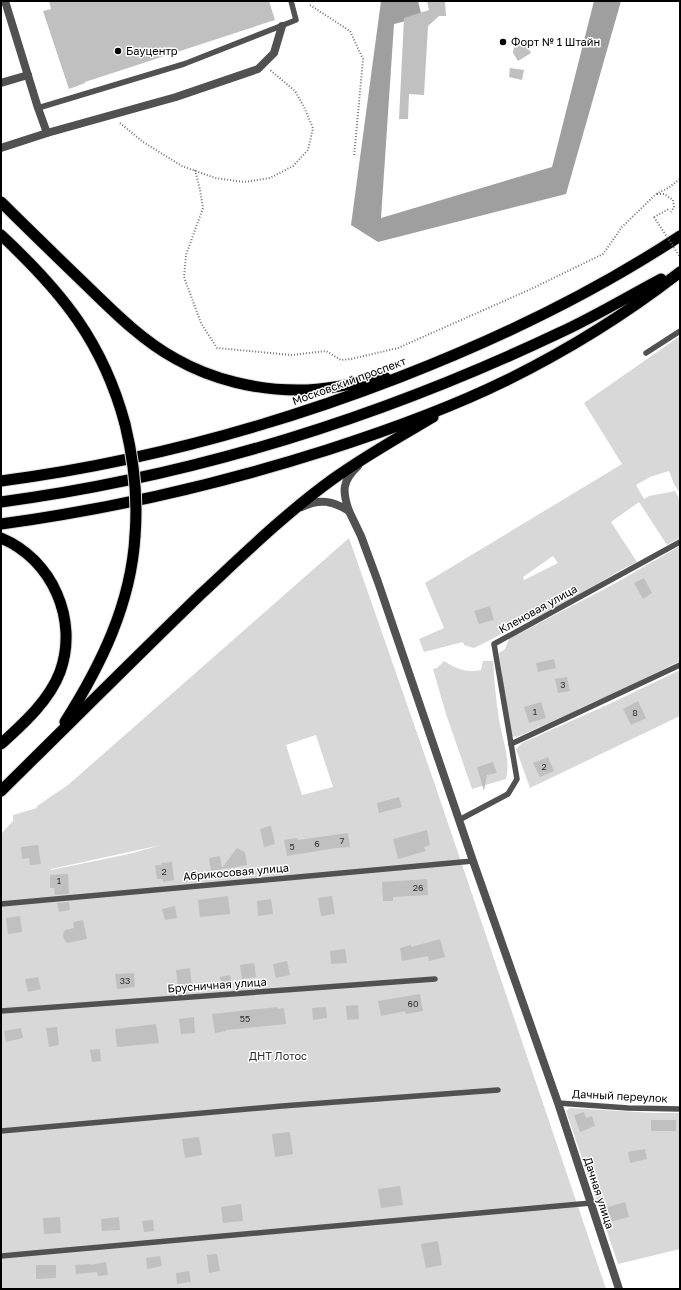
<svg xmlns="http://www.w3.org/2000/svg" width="681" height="1290" viewBox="0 0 681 1290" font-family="'Golos Text',sans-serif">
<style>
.green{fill:#d8d8d8;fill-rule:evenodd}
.water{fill:#9f9f9f}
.building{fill:#c0c0c0}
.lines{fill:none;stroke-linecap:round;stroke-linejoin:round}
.trunk-casing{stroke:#dbdbdb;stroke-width:13}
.path{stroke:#737373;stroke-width:2;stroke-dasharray:1 2;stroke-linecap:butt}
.service{stroke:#515151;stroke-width:5.5}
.minor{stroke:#515151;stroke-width:8}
.trunk{stroke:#000;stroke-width:11}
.trunk-bridge-casing{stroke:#dbdbdb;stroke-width:13;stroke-linecap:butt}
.path-bridge{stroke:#737373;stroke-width:2;stroke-dasharray:1 2;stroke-linecap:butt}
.trunk-bridge{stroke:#000;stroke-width:11}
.poi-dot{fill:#000;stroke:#fff;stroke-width:1.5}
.labels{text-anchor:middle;stroke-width:3;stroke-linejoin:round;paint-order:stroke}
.number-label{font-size:9px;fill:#303030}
.poi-label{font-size:11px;fill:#000;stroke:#fff;text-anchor:start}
.street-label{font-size:11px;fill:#000;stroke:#fff}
.park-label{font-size:11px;fill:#2f2f2f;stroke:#fff}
</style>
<rect width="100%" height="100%" fill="#fff"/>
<g class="green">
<path d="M680 336V493L674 484 669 471 650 477 636 485 644 499 649 496 675 491 680 500V538L667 545 639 502 611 522 637 562 619 571 576 597 474 648 464 645 463 642 424 652 419 639 444 628 425 583 622 464 584 403ZM553 556 558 563 524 580 523 577Z"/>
<path d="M349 538 433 779 606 1289H1V834L13 821V815L37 808V806L68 785ZM316 735 333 787 302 795 286 745ZM161 845 129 854 51 870V869Z"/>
<path d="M680 546V661L599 701 598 700 578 709V710L517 737 511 736 501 675 502 674 499 653 505 649 509 639 612 585Z"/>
<path d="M444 661C457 669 465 673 481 670L483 661H493C494 680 496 700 499 719 502 740 511 758 506 779L472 789 446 714 433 669 437 668Z"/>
<path d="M680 670V716L530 788 516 749 522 743 607 705Z"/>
<path d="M570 1108 654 1113H680V1249L618 1264 566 1111Z"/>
</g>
<path class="water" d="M381 1H418L422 17 394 24 381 218 552 167 594 1H621L566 194 378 242 351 225Z"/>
<g class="building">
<path d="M49 1H269L275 20 85 82V83L69 89 43 11 51 9Z"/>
<path d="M427 1H445L446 16H439L428 26 424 95 409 94 408 119H399L404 18 429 10Z"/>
<path d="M523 40 531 53 518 61 513 53 514 45Z"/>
<path d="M510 68 524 70 522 80 509 77Z"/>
<path d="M644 578 652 593 643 599 634 583Z"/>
<path d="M490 606 494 620 479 624 474 611Z"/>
<path d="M554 659 556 668 538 672 536 663Z"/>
<path d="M567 677 570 691 558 693 555 679Z"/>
<path d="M638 701 646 718 631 725 623 709Z"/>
<path d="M541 702 546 718 529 723 524 707Z"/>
<path d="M548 757 554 771 540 777 533 763Z"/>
<path d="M493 762 497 773 487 775 484 791 477 767Z"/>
<path d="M399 797 402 807 379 813 377 803Z"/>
<path d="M269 826H271L275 844 264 847 260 829Z"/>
<path d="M427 830 430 845 424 847 426 851 398 859 393 839Z"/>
<path d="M348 833 350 847 336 848 287 856 284 840 297 838 298 840Z"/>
<path d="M38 845 41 864 30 865 29 858 22 859 21 847Z"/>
<path d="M237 848 245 852 247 865 211 871 209 858 220 856 222 868Z"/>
<path d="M172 862 174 880 163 882V879H157L155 865H162L161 863Z"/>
<path d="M68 874 69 894 55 895 54 888H50V875Z"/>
<path d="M427 879 428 895 393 897V901H383L382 882Z"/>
<path d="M228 896 230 914 200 917 198 900Z"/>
<path d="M332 896 335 914 321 916 318 898Z"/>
<path d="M271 899 273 914 258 916 257 901Z"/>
<path d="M69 902 70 910 59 912 57 903Z"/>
<path d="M175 906 177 918 165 920 162 909Z"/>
<path d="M20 916 22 932 8 934 6 918Z"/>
<path d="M83 920 87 939 67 943 64 939 63 934 65 930 74 928 73 922Z"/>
<path d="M440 939 445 957 429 961 428 956 402 961 400 948 411 945V947Z"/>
<path d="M345 949 347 963 331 964 330 951Z"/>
<path d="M287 961 290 975 276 978 273 964Z"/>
<path d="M254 963 256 977 242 979 240 965Z"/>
<path d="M190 968 192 985 178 987 176 970Z"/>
<path d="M134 973 135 987 117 989 115 974Z"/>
<path d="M230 975 232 984 222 986 220 977Z"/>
<path d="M38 977 41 989 28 992 25 979Z"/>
<path d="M420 994 423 1011 406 1014 405 1011 381 1016 378 1001Z"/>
<path d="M358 1005 359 1019 347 1020 346 1006Z"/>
<path d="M277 1007 278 1009 284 1008 286 1024 226 1030V1031L215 1033 212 1014Z"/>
<path d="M326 1007 327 1018 313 1020 312 1008Z"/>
<path d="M194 1017 195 1033 181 1034 179 1019Z"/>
<path d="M156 1024 159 1043 117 1047 115 1029Z"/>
<path d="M57 1027 59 1045 49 1047 46 1028Z"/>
<path d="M21 1028 23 1038 6 1042 4 1031Z"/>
<path d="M100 1049 101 1061 92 1062 90 1050Z"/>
<path d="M584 1112 586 1118 592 1116 595 1126 580 1132 574 1115Z"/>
<rect x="651" y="1120" width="25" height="11"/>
<path d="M290 1132 293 1154 275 1157 272 1134Z"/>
<path d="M199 1137 202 1155 185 1158 182 1139Z"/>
<path d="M645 1149 647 1159 630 1163 628 1152Z"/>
<path d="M400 1186 403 1205 381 1208 378 1189Z"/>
<path d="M625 1202 629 1217 609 1222 605 1208Z"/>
<path d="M241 1204 243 1221 223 1223 221 1207Z"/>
<path d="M60 1217 61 1233 44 1234 43 1218Z"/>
<path d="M119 1217 120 1230 102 1231 101 1219Z"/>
<path d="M153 1220 154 1231 144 1232 142 1221Z"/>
<path d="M438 1241 442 1265 426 1268 421 1244Z"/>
<path d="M217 1254 220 1271 209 1273 207 1255Z"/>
<path d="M160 1256 162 1266 147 1269 146 1258Z"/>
<path d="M106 1262 108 1275 98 1276 97 1272 76 1274 75 1265 91 1264V1265Z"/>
<path d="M36 1265H56V1278L36 1279Z"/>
<path d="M189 1271 191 1282 177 1284 176 1273Z"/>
</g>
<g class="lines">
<defs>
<g id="trunk">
<path d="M1 202C28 229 56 256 83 282 112 310 141 340 176 359 213 380 257 390 298 390 327 390 357 383 385 377"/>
<path d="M1 235C62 292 103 342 125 424"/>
<path d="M1 481C138 463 271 427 400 377 498 339 592 294 680 236"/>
<path d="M1 502C195 476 382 417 559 333 594 317 627 297 661 279"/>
<path d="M1 524C112 509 220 484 327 450 386 431 450 408 505 381 566 351 626 314 680 272"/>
<path d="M1 538C52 559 79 620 60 672 49 701 23 724 1 744"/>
<path d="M65 722C101 665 131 604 135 536"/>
<path d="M1 791C68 725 134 659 201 594 244 554 286 513 333 479 365 456 399 437 433 417"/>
</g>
</defs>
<use href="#trunk" class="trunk-casing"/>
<g class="path">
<path d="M310 5 350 31 363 59 354 157"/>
<path d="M120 123 143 142 182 166 215 178 244 182 270 178 293 166 308 150 313 128 304 107 295 91 269 69"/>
<path d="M195 170 200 190 203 208 186 255 184 277 201 323 217 348 292 355 326 351 341 360 351 359 398 348 531 289 603 254 622 227 656 194 668 188 680 179"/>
<path d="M657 194H664L673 200 674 207 671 212"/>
<path d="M654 217 669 209"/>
</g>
<g class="service">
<path d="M38 108 184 64 296 20 291 1"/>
<path d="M646 353 680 331"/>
<path d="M511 744 680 665"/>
<path d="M459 820 508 794 517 779 494 644 680 542"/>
<path d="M1 904 473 861"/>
<path d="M1 1011 435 979"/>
<path d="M558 1103 628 1108 680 1109"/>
<path d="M1 1131 282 1106 498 1090"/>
<path d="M1 1256 591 1203"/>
</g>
<g class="minor">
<path d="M5 1 38 108 47 133"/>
<path d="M1 83 28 75"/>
<path d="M1 148 47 133 176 97 258 69 274 53 282 26"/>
<path d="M302 507C320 498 333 501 349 511 342 491 342 481 358 466"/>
<path d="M349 511 361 536 378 582 473 861 558 1103 619 1289"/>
</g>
<use href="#trunk" class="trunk"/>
<defs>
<path id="trunk-bridge" d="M125 424C134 461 138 498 135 536"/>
</defs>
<use href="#trunk-bridge" class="trunk-bridge-casing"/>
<path class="path-bridge" d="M654 217 680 257"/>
<use href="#trunk-bridge" class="trunk-bridge"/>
</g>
<g class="poi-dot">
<circle cx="503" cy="42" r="4"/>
<circle cx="118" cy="51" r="4"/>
</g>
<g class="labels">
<g class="number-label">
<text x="563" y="688">3</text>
<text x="535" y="715">1</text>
<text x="635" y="716">8</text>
<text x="544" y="770">2</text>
<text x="342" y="844">7</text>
<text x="317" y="847">6</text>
<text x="292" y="850">5</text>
<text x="164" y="875">2</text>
<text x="59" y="884">1</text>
<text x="418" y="891">26</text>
<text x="125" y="984">33</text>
<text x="413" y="1007">60</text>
<text x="245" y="1022">55</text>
</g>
<g class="poi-label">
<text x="511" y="46">Форт № 1 Штайн</text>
<text x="126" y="55">Бауцентр</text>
</g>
<g class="street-label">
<text transform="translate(349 381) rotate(-20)" y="4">Московский проспект</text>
<text transform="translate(538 609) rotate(-29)" y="4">Кленовая улица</text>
<text transform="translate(236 872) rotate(-5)" y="4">Абрикосовая улица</text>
<text transform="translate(217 985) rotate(-4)" y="4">Брусничная улица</text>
<text transform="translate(620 1096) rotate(3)" y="4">Дачный переулок</text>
<text transform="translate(599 1193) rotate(72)" y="4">Дачная улица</text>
</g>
<g class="park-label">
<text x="278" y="1060">ДНТ Лотос</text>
</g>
</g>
<rect width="681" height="1290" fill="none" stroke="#000000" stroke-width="4"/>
</svg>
